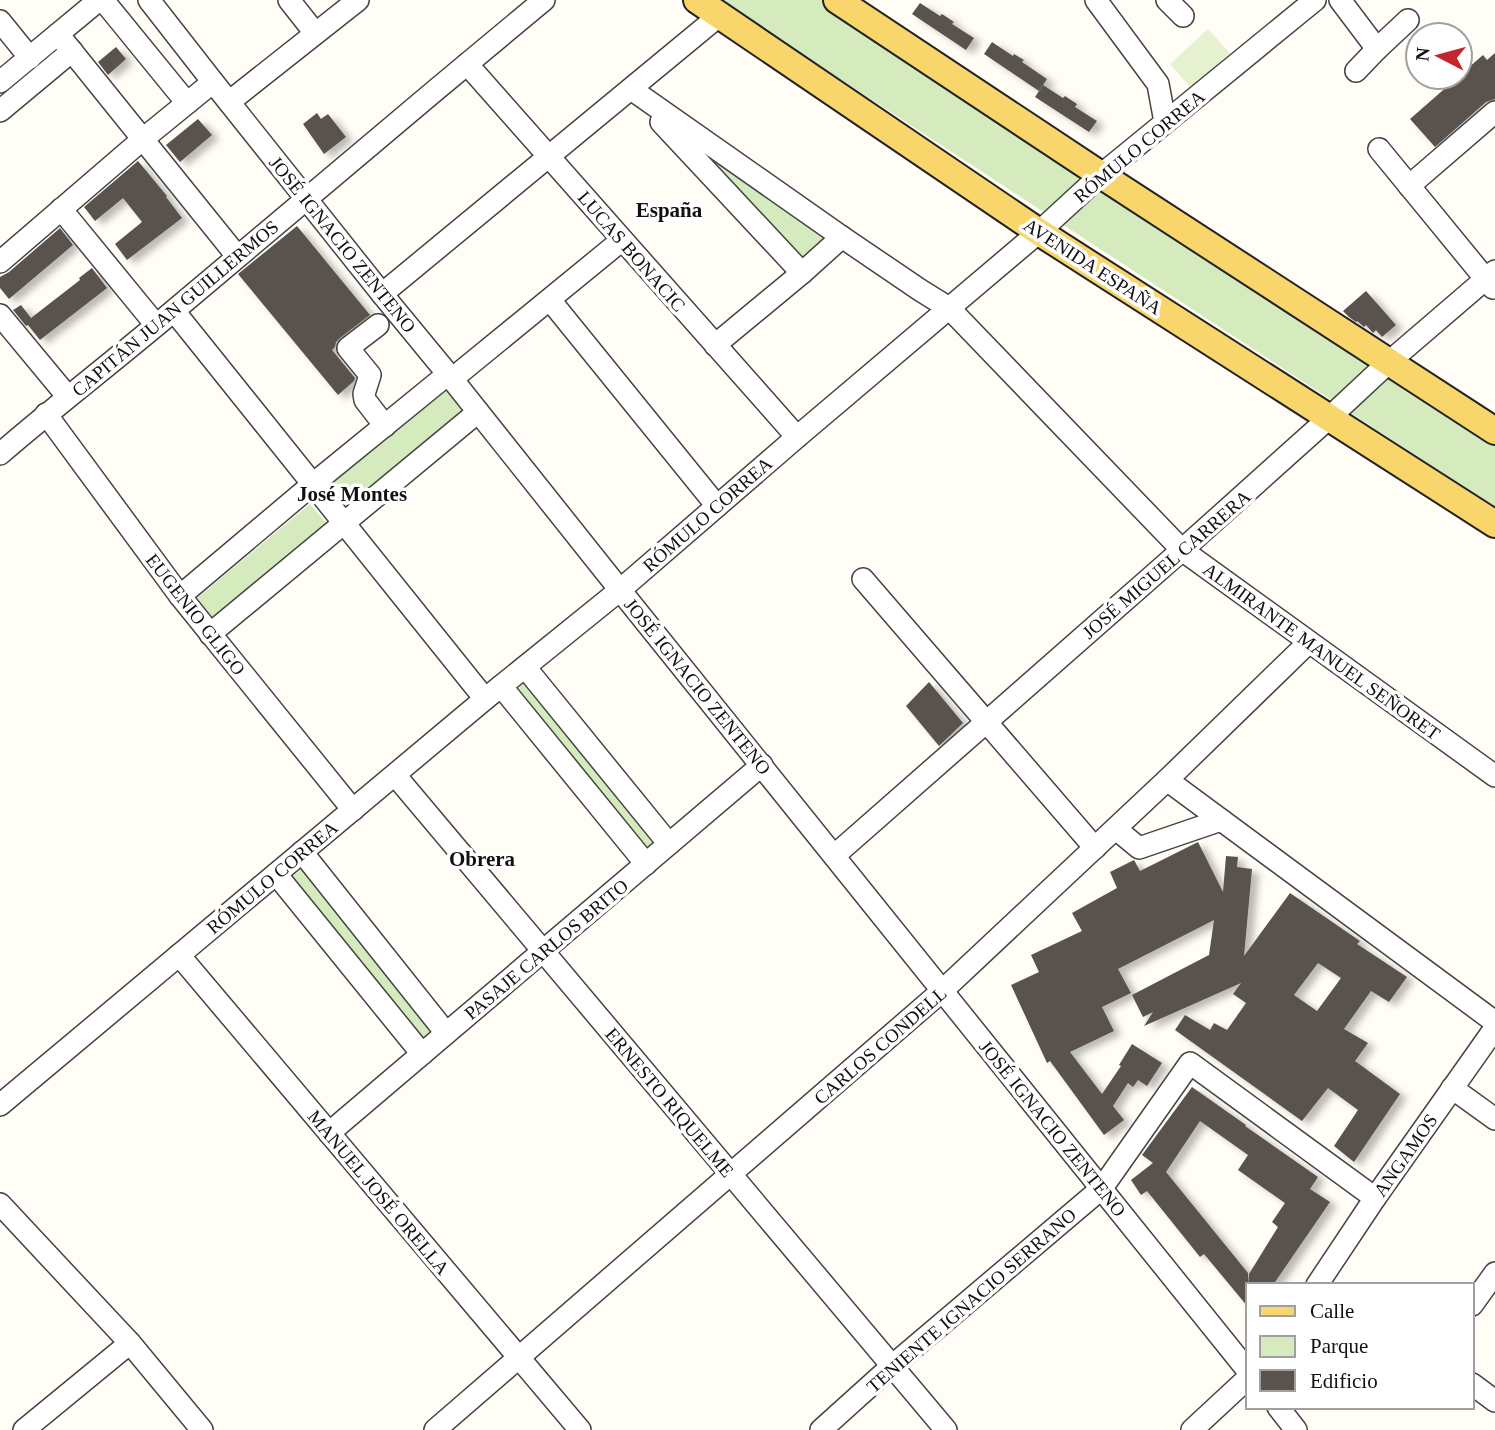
<svg xmlns="http://www.w3.org/2000/svg" width="1495" height="1430" viewBox="0 0 1495 1430" font-family="'Times New Roman',serif">
<style>
.green{fill:#d5ebbd}
.pitch{fill:#e6f2cf}
.building{fill:#5a524d;fill-rule:evenodd;filter:url(#shadow)}
.lines{fill:none;stroke-linecap:round;stroke-linejoin:round}
.minor-casing{stroke:#444;stroke-width:24}
.major-casing{stroke:#222;stroke-width:30}
.minor{stroke:#fff;stroke-width:21}
.major{stroke:#f9d66b;stroke-width:26}
.labels{text-anchor:middle;stroke-width:7;stroke-linejoin:round;paint-order:stroke}
.street-label{font-size:19px;fill:#111;stroke:#fff}
.neighbourhood-label{font-size:21px;font-weight:bold;fill:#111;stroke:#fff}
</style>
<defs>
<filter id="shadow"><feDropShadow dx="7" dy="4" stdDeviation="3.5" flood-color="#0004"/></filter>
</defs>
<rect width="100%" height="100%" fill="#fffdf5"/>
<g class="green">
<path d="M719 0H830L1495 440V507Z"/>
<path d="M681 131 828 237 802 262Z"/>
<path d="M448 389 468 414 353 508 332 483Z"/>
<path d="M310 504 329 526 215 620 197 598Z"/>
<path d="M526 677 657 841 645 851 514 687Z"/>
<path d="M302 869 433 1033 421 1043 289 879Z"/>
</g>
<path class="pitch" d="M1208 29 1230 53 1191 88 1170 64Z"/>
<g class="building">
<path d="M920 3 940 16 942 14 954 22 952 24 974 38 966 50 912 14Z"/>
<path d="M992 42 1013 56 1014 54 1024 60 1022 62 1047 79 1039 91 984 54Z"/>
<path d="M116 47 126 59 108 75 98 62Z"/>
<path d="M1495 53V99L1486 102 1435 147 1410 119 1458 77H1460V75L1483 55 1487 60Z"/>
<path d="M1043 85 1063 98 1065 96 1077 104 1075 107 1097 121 1089 132 1035 97Z"/>
<path d="M317 113 321 119 328 114 346 137 324 154 303 124Z"/>
<path d="M198 119 212 135 180 162 166 145Z"/>
<path d="M138 161 167 196 166 197 182 218 127 260 115 244 142 222 123 198 95 221 84 207Z"/>
<path d="M297 226 370 315 340 338 336 342 335 347 332 350 355 378 354 381 338 395 238 274Z"/>
<path d="M60 228 73 245 9 299 0 288V277L9 272Z"/>
<path d="M92 268 107 288 40 340 28 325 26 326 13 310 21 305 31 318 80 280 79 278Z"/>
<path d="M1366 291 1396 325 1382 337 1376 330 1373 333 1366 325 1364 327 1357 321 1356 322 1349 317 1343 311Z"/>
<path d="M929 682 963 723 939 746 906 706Z"/>
<path d="M1198 842 1223 892 1226 856 1238 857 1237 867 1252 869 1244 956 1290 893 1360 941 1357 944 1407 977 1389 1002 1371 991 1344 1029 1368 1043 1355 1061 1400 1094 1354 1162 1334 1146 1358 1110 1328 1088 1302 1121 1175 1030 1185 1015 1210 1030 1214 1023 1227 1030 1246 1003 1233 994 1241 983 1144 1026 1153 1012 1143 1017 1132 995 1209 955 1214 920 1118 969 1131 993 1102 1007 1114 1031 1070 1052 1102 1094 1121 1066 1119 1065 1132 1044 1162 1063 1147 1086 1138 1080 1133 1087 1128 1083 1113 1106 1124 1120 1104 1135 1050 1061 1047 1063 1011 985 1039 972 1031 955 1082 931 1072 913 1117 888 1110 872 1134 860 1140 871ZM1318 963 1341 978 1317 1011 1294 995Z"/>
<path d="M1192 1087 1246 1125 1245 1126 1318 1177 1310 1189 1330 1202 1273 1285H1248L1249 1274 1278 1227 1272 1222 1285 1203 1238 1170 1248 1155 1200 1121 1166 1172 1248 1273V1307L1204 1254 1200 1257 1147 1191 1141 1195 1131 1180 1153 1163 1142 1155Z"/>
</g>
<g class="lines">
<defs>
<g id="minor">
<path d="M103 0 187 103"/>
<path d="M149 0 213 82 382 294 452 379 620 590 1248 1371"/>
<path d="M289 0 315 33"/>
<path d="M1096 0 1158 84 1165 122"/>
<path d="M1167 0 1183 16"/>
<path d="M1340 0 1377 49"/>
<path d="M0 21 30 58"/>
<path d="M58 34 237 256"/>
<path d="M467 64 797 437"/>
<path d="M1356 71 1377 49 1408 20"/>
<path d="M0 82 99 0"/>
<path d="M631 89 842 237 920 290 949 308 1182 550 1495 776"/>
<path d="M229 102 358 0"/>
<path d="M0 111 72 51"/>
<path d="M661 122 802 273"/>
<path d="M1379 149 1493 288"/>
<path d="M1409 186 1495 112"/>
<path d="M61 209 156 325"/>
<path d="M0 262 143 139 213 82"/>
<path d="M382 294 720 15"/>
<path d="M550 300 717 506"/>
<path d="M174 311 485 699"/>
<path d="M0 315 68 397"/>
<path d="M378 325 348 348 370 375 364 394 365 400 385 426"/>
<path d="M715 345 802 273 842 237"/>
<path d="M452 379 622 240"/>
<path d="M46 414 180 596 353 810"/>
<path d="M0 454C58 404 118 358 177 308 298 205 421 102 544 0"/>
<path d="M863 579 1095 848"/>
<path d="M180 596 313 484 448 374"/>
<path d="M210 634 478 412"/>
<path d="M525 667 669 844"/>
<path d="M501 686 646 864"/>
<path d="M395 775 946 1430"/>
<path d="M1167 780 1495 1022"/>
<path d="M1116 829 1139 848 1221 820"/>
<path d="M302 852 446 1033"/>
<path d="M835 855 1182 550 1329 418 1389 362 1495 271"/>
<path d="M276 874 422 1054"/>
<path d="M179 955 580 1430"/>
<path d="M1452 1088 1495 1119"/>
<path d="M0 1105 485 699 620 590 797 437 1039 232 1101 175 1315 0"/>
<path d="M329 1133 762 765"/>
<path d="M0 1204 130 1343 202 1430"/>
<path d="M1317 1285 1375 1198 1495 1028"/>
<path d="M1472 1305 1495 1273"/>
<path d="M1472 1384 1495 1401"/>
<path d="M1278 1407 1296 1430"/>
<path d="M24 1430 130 1343"/>
<path d="M435 1430 942 991 1167 780 1309 642"/>
<path d="M821 1430 892 1366 1102 1188 1190 1063 1375 1198"/>
<path d="M1192 1430 1248 1378"/>
</g>
<g id="major">
<path d="M697 0 1039 232 1495 524"/>
<path d="M837 0 1101 175 1495 431"/>
</g>
</defs>
<use href="#minor" class="minor-casing"/>
<use href="#major" class="major-casing"/>
<use href="#minor" class="minor"/>
<use href="#major" class="major"/>
</g>
<g class="labels">
<g class="street-label">
<text transform="translate(1139 146) rotate(-40)" y="7">RÓMULO CORREA</text>
<text transform="translate(343 244) rotate(51)" y="7">JOSÉ IGNACIO ZENTENO</text>
<text transform="translate(632 251) rotate(49)" y="7">LUCAS BONACIC</text>
<text transform="translate(1093 266) rotate(33)" y="7">AVENIDA ESPAÑA</text>
<text transform="translate(175 308) rotate(-40)" y="7">CAPITÁN JUAN GUILLERMOS</text>
<text transform="translate(707 514) rotate(-41)" y="7">RÓMULO CORREA</text>
<text transform="translate(1166 564) rotate(-41)" y="7">JOSÉ MIGUEL CARRERA</text>
<text transform="translate(196 614) rotate(52)" y="7">EUGENIO GLIGO</text>
<text transform="translate(1322 651) rotate(36)" y="7">ALMIRANTE MANUEL SEÑORET</text>
<text transform="translate(698 686) rotate(51)" y="7">JOSÉ IGNACIO ZENTENO</text>
<text transform="translate(272 877) rotate(-40)" y="7">RÓMULO CORREA</text>
<text transform="translate(546 949) rotate(-40)" y="7">PASAJE CARLOS BRITO</text>
<text transform="translate(880 1045) rotate(-41)" y="7">CARLOS CONDELL</text>
<text transform="translate(670 1102) rotate(50)" y="7">ERNESTO RIQUELME</text>
<text transform="translate(1053 1128) rotate(51)" y="7">JOSÉ IGNACIO ZENTENO</text>
<text transform="translate(1405 1155) rotate(-55)" y="7">ANGAMOS</text>
<text transform="translate(379 1192) rotate(50)" y="7">MANUEL JOSÉ ORELLA</text>
<text transform="translate(971 1300) rotate(-41)" y="7">TENIENTE IGNACIO SERRANO</text>
</g>
<g class="neighbourhood-label">
<text x="669" y="217">España</text>
<text x="352" y="501">José Montes</text>
<text x="482" y="866">Obrera</text>
</g>
</g>
<rect x="1246" y="1283" width="228" height="126" fill="#ffffff" stroke="#a0a0a0" stroke-width="2"/>
<rect x="1260" y="1306" width="35" height="10" fill="#f9d66b" stroke="#a0a0a0" stroke-width="2"/>
<text x="1310" y="1318" font-size="21" fill="#111111">Calle</text>
<rect x="1260" y="1336" width="35" height="21" fill="#d5ebbd" stroke="#a0a0a0" stroke-width="2"/>
<text x="1310" y="1353" font-size="21" fill="#111111">Parque</text>
<rect x="1260" y="1370" width="35" height="21" fill="#5a524d" stroke="#a0a0a0" stroke-width="2"/>
<text x="1310" y="1388" font-size="21" fill="#111111">Edificio</text>
<g transform="translate(1439 56) rotate(276)"><circle r="33" fill="#ffffff" stroke="#a0a0a0" stroke-width="2"/>
<path d="M0-5L12 26L0 18L-12 26Z" fill="#c4262e"/>
<text y="-10" font-size="19" font-weight="bold" text-anchor="middle" fill="#111111">N</text>
</g>
</svg>
